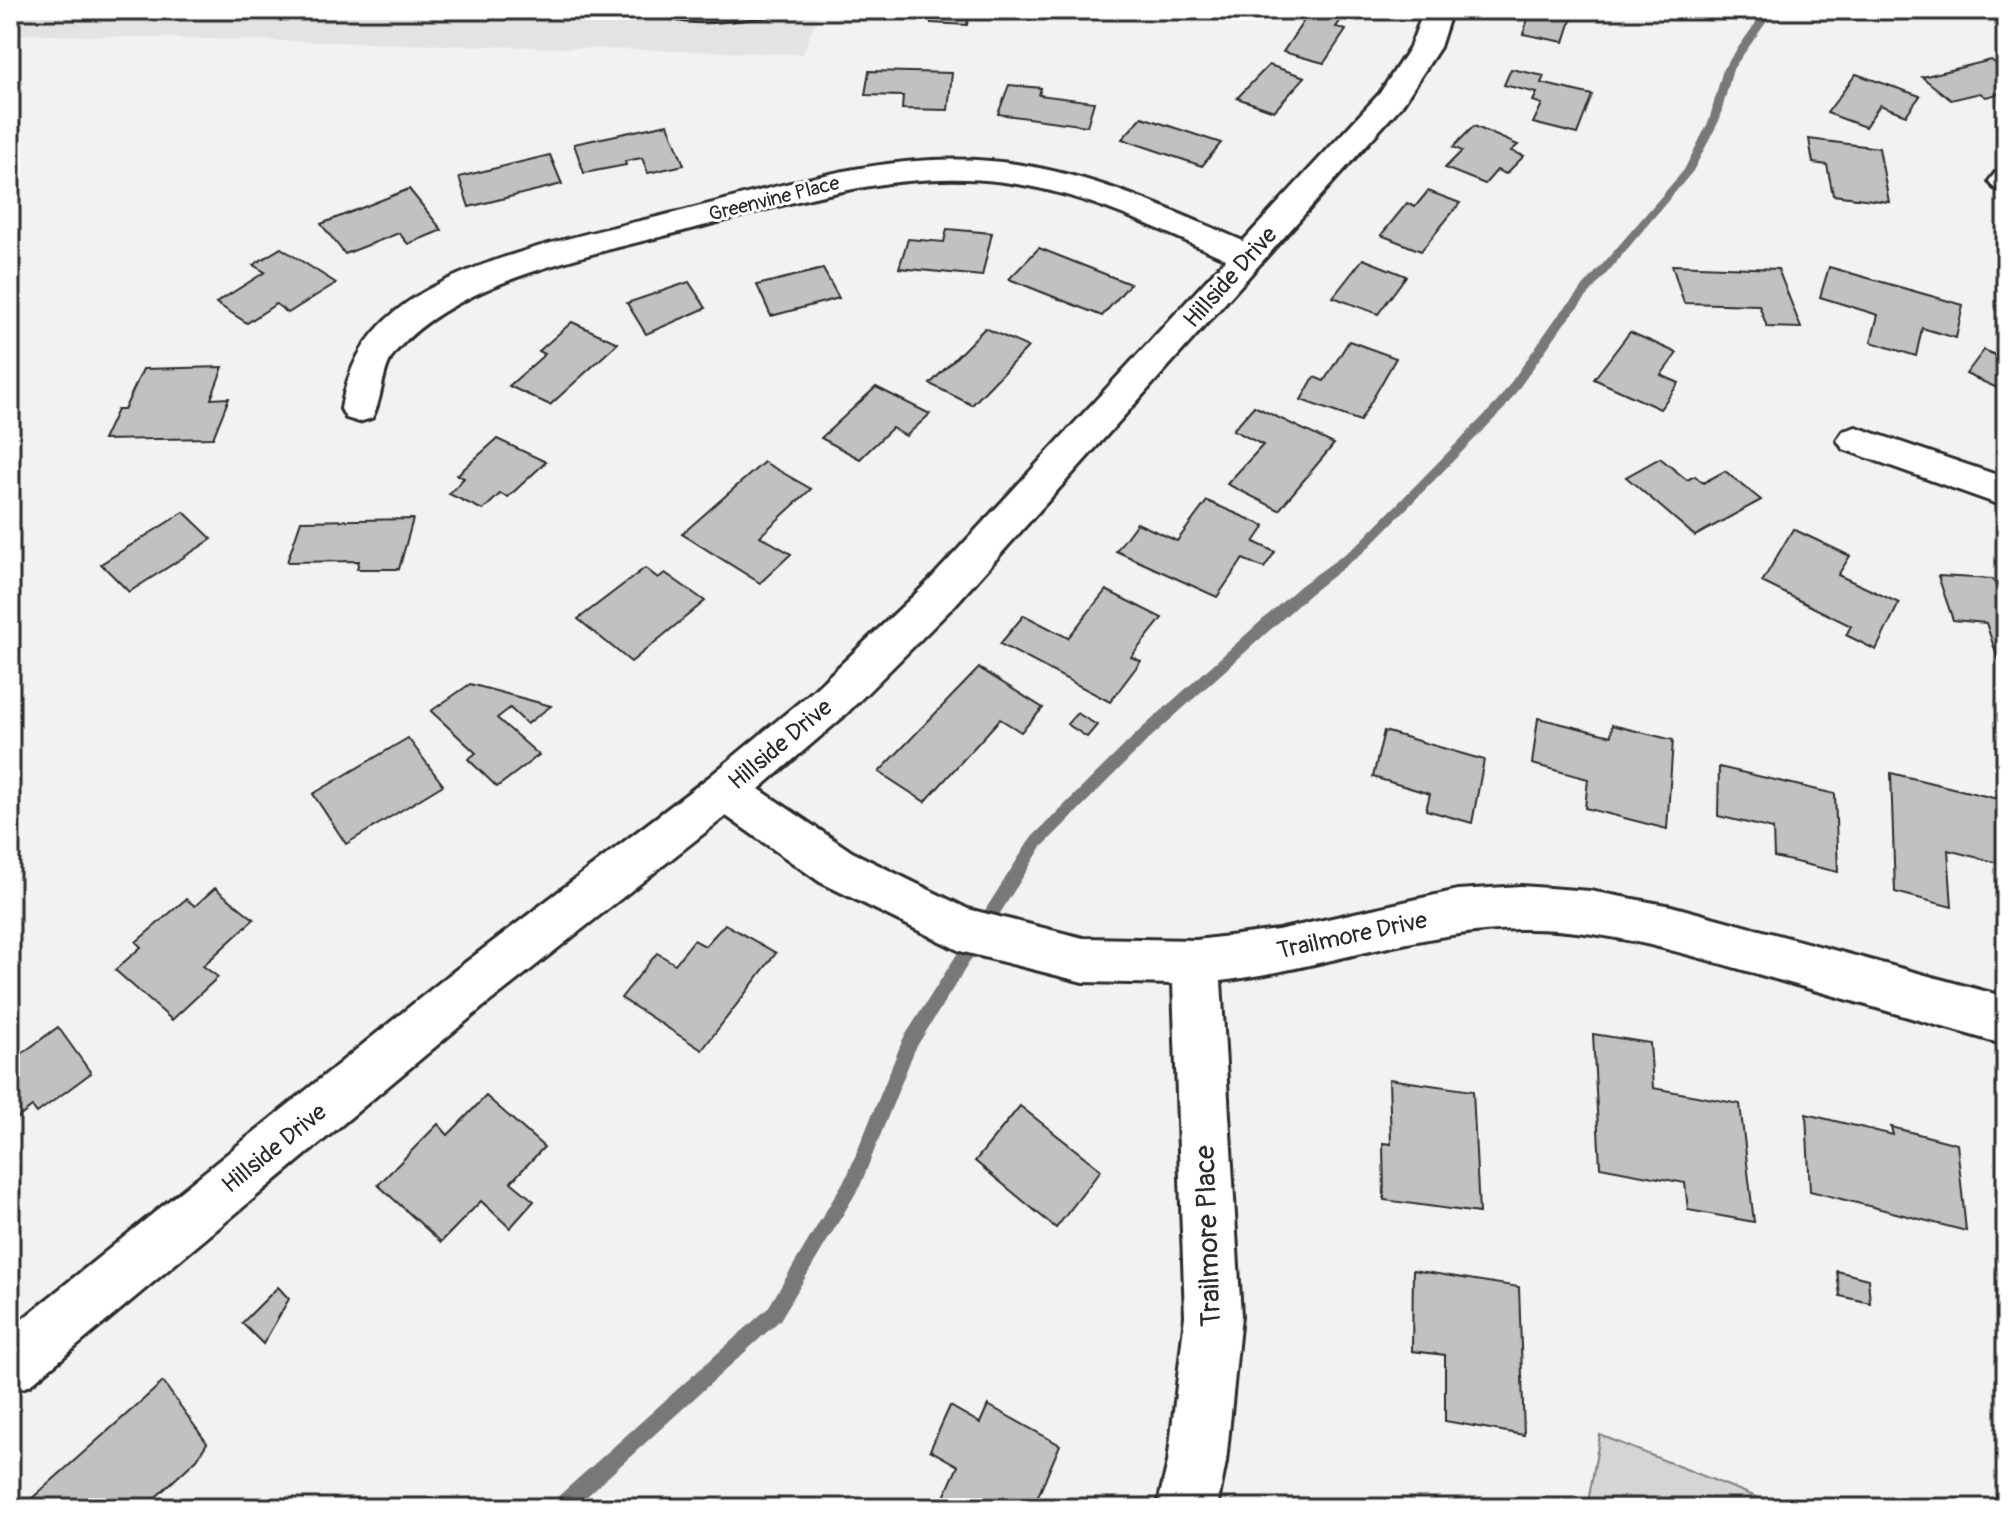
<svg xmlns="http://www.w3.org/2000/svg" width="2016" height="1518" viewBox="0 0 2016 1518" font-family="Pangolin,sans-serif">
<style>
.built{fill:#e3e3e3}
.green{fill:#d5d5d5;stroke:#808080;stroke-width:2}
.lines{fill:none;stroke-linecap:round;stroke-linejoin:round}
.stream{fill:#787878;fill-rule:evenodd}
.building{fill:#c1c1c1;stroke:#2b2b2b;stroke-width:2}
.lane-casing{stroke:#2b2b2b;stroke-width:6}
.street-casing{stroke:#2b2b2b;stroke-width:6}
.lane{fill:#fff;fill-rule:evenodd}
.street{fill:#fff;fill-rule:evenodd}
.labels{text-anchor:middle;stroke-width:6;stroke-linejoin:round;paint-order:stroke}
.far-street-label{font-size:20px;fill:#2b2b2b;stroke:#fff}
.street-label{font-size:24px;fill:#2b2b2b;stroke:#fff}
.near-street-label{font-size:28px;fill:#2b2b2b;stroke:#fff}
</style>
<rect width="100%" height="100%" fill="#f2f2f2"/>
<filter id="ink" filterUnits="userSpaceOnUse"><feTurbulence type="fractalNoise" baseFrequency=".0125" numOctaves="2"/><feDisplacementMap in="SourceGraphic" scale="16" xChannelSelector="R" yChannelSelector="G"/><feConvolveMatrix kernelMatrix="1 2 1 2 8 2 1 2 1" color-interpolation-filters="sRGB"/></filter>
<g filter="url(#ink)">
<path class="built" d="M10 10H819L803 54 10 34Z"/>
<path class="green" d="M1600 1435 1784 1508H1587Z"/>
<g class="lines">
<path class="stream" d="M1765 10H1775L1733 69 1719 121 1693 171 1564 324 1505 408 1365 551 1310 594 1149 739 1041 848 915 1049 860 1186 780 1320 574 1508H551L553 1501 768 1308 848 1174 903 1039 1031 838 1139 731 1300 586 1357 545 1497 402 1556 318 1684 170 1709 121 1723 69Z"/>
</g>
<g class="building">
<path d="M901 10H970L967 25 931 23V17L900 16Z"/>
<path d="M1000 10H1077V13L1000 14Z"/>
<path d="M1311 10 1346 13 1336 27 1346 30 1324 63 1283 52Z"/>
<path d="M1531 10 1573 14 1564 42 1523 34Z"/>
<path d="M1991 60 2006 71V92L1986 97 1980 93 1951 100 1922 77Z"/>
<path d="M1269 65 1305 77 1274 111 1237 98Z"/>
<path d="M1511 69 1544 76 1541 83 1592 95 1577 134 1533 123 1542 104 1533 101 1537 93 1504 85Z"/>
<path d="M869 71 952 73 948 110 902 109 903 96 865 95Z"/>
<path d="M1856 74 1920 96 1906 115 1880 105 1865 127 1827 113Z"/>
<path d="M1009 85 1041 88 1039 95 1094 102 1087 126 998 114Z"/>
<path d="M1142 117 1221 143 1202 166 1122 139Z"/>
<path d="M668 124 684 165 648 173 642 158 625 161 626 165 584 173 574 144Z"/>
<path d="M1474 126 1518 145 1511 151 1524 156 1506 174 1497 170 1485 184 1445 168 1462 151 1453 147Z"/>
<path d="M1809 139 1879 148 1889 202 1833 195 1827 165 1813 163Z"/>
<path d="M550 155 562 184 469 207 459 177Z"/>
<path d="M409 189 442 230 408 244 399 233 345 254 321 224Z"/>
<path d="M1428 191 1460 203 1421 251 1381 235 1407 203 1415 207Z"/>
<path d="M947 229 992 233 982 276 899 268 908 239 944 242Z"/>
<path d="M281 248 336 283 288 313 276 304 247 323 216 303 265 272 253 265Z"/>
<path d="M1039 248 1130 284 1102 316 1009 279Z"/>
<path d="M1363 259 1406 276 1378 314 1333 297Z"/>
<path d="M1672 265 1778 269 1801 328 1767 327 1759 305 1684 303Z"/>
<path d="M1829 267 1963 305 1956 338 1922 328 1916 356 1871 342 1878 315 1820 297Z"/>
<path d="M823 269 839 298 771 316 757 285Z"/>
<path d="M689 282 706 308 646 334 627 303Z"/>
<path d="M572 322 618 343 550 405 509 386 545 354 539 351Z"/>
<path d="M985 328 1028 347 972 405 930 384Z"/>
<path d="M1630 332 1677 353 1661 375 1679 383 1660 409 1594 379Z"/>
<path d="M1349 341 1396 358 1360 421 1301 400 1314 377 1324 381Z"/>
<path d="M1984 350 2006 360V392L1966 374Z"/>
<path d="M223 367 211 399 229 398 213 438 103 440 117 410H124L143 369Z"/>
<path d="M876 387 930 414 906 436 892 428 860 459 821 438Z"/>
<path d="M1254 406 1334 444 1279 510 1227 484 1263 445 1233 430Z"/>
<path d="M497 439 546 462 508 497 500 494 483 510 449 494 464 478 457 475Z"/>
<path d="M1660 458 1687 480 1695 476 1703 483 1725 471 1761 500 1695 536 1626 477Z"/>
<path d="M764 462 811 489 760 536 791 554 760 583 682 534Z"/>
<path d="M1207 501 1265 526 1254 542 1275 552 1264 568 1243 559 1217 597 1116 551 1137 523 1177 541Z"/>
<path d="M184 512 212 539 129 592 101 564Z"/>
<path d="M413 519 399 569H357L359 561 287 562 301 521Z"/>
<path d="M1793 529 1850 556 1838 575 1899 603 1876 650 1846 635 1851 626 1762 582Z"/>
<path d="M645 568 658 578 665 573 705 601 631 662 578 619Z"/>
<path d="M1938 576 1993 579 2006 608V660L1998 659 1986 623 1953 620Z"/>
<path d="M1106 590 1162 618 1131 657 1141 661 1110 702 1000 644 1024 615 1068 638Z"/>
<path d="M979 668 1043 708 1021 732 1000 719 925 802 879 772Z"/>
<path d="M470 684 551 706 527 724 510 708 497 718 539 755 497 787 468 759 476 753 431 711Z"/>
<path d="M1077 713 1097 725 1087 737 1067 724Z"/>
<path d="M1538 718 1611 736 1612 725 1673 740 1667 829 1585 808 1588 779 1532 764Z"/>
<path d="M1384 731 1484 760 1472 823 1426 810 1430 794 1373 777Z"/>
<path d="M408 738 443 785 346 844 313 794Z"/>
<path d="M1719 767 1835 794 1838 872 1774 857 1773 829 1718 816Z"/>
<path d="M1891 773 2006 801V865L1948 850 1952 907 1895 892Z"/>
<path d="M215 888 254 919 203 966 218 977 172 1020 115 970 141 947 136 942 186 899 195 906Z"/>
<path d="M725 924 776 953 702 1050 621 998 657 953 675 964 694 940 705 946Z"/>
<path d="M58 1027 91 1073 37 1113 32 1107 10 1124V1048L17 1057Z"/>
<path d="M1593 1034 1650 1043 1653 1088 1740 1104 1754 1222 1688 1210 1685 1183 1600 1167Z"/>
<path d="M1389 1079 1473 1091 1479 1213 1384 1200 1383 1143 1391 1144Z"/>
<path d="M486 1096 544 1147 511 1182 534 1201 510 1228 481 1201 441 1242 378 1185 438 1124 448 1135Z"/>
<path d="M1020 1106 1101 1170 1056 1228 975 1161Z"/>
<path d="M1806 1114 1893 1135 1891 1127 1957 1144 1966 1231 1810 1191Z"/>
<path d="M1413 1270 1519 1287 1524 1435 1445 1421V1355L1412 1351Z"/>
<path d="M1837 1271 1868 1279 1870 1303 1840 1296Z"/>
<path d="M278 1287 289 1299 263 1344 242 1323Z"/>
<path d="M163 1382 207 1443 197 1459 144 1508H21Z"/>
<path d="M988 1405 1060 1445 1033 1508H939L958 1466 930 1450 950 1406 980 1423Z"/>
</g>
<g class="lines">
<defs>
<path id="lane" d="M656 10 710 13 781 10 773 15C743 18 680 30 656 10Z"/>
<g id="street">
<path d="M1424 10H1452L1440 47 1402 105 955 605 843 717 759 789 852 852 968 909 1083 938 1196 940 1278 930 1458 890 1521 886 1590 891 1671 906 2006 997V1045C1924 1022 1843 998 1761 975 1683 953 1601 927 1519 929 1418 931 1321 969 1221 981L1241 1316 1226 1462 1217 1508H1157L1168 1462 1185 1316 1173 984 1083 982 960 951 820 882 726 816 483 1007 30 1385 10 1393V1329L449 975 709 777 813 691 927 583 1226 259C1155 227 1083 192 1004 182 896 168 798 202 695 228 604 252 460 277 396 351 380 370 384 397 372 418L359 422 346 418 341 409C348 368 363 338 396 311 459 259 594 232 674 213 780 187 879 152 990 161 1079 168 1162 206 1243 241L1380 93 1410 47Z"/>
<path d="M2006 170V191L1994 188 1989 181 1995 173Z"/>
<path d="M1856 427 2006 478V507L1843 449 1837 440 1843 431Z"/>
</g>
</defs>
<use href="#lane" class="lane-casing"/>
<use href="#street" class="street-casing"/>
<use href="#lane" class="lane"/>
<use href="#street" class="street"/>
</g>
</g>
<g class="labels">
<g class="far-street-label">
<text transform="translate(774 198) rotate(-14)" y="7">Greenvine Place</text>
</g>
<g class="street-label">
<text transform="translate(1230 277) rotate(-48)" y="8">Hillside Drive</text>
<text transform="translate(780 744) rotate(-40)" y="8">Hillside Drive</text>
<text transform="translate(1352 935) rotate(-12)" y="8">Trailmore Drive</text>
<text transform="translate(274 1148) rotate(-39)" y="8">Hillside Drive</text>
</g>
<g class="near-street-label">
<text transform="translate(1207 1236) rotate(-92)" y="10">Trailmore Place</text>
</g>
</g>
<rect width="2016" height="1518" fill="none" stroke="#fff" stroke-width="40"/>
<rect x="20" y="20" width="1976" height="1478" fill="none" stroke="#2b2b2b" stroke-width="3" filter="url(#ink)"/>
</svg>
